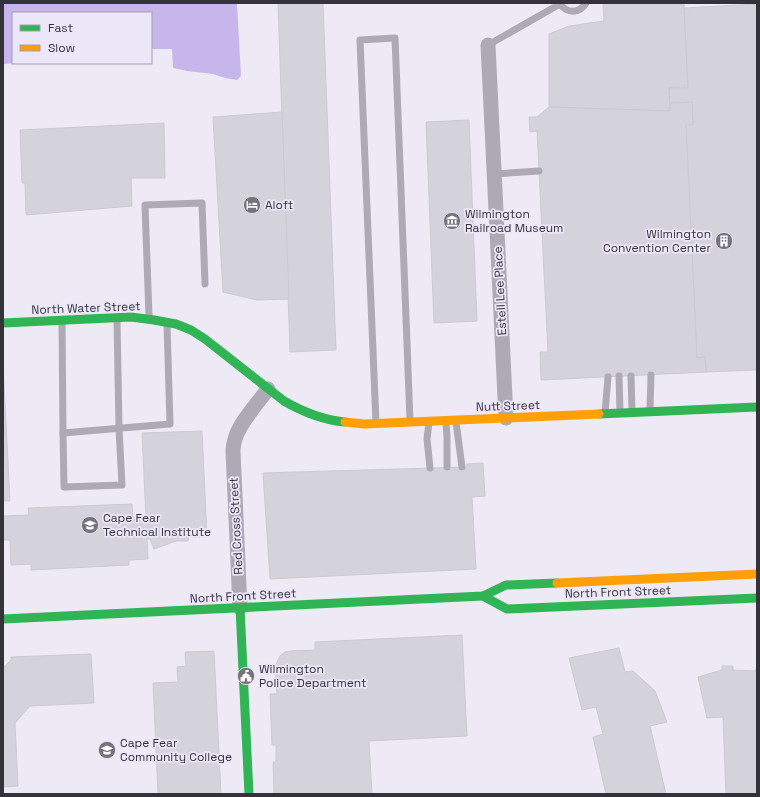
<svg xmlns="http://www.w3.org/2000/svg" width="760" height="797" viewBox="0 0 760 797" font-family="'Space Grotesk',sans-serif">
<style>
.water{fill:#c7b6eb}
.building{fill:#d4d2da;stroke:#cbcad1}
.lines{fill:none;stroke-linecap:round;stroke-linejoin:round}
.lane{stroke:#adaab5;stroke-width:7}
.street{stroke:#adaab5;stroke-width:15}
.fast{stroke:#30b455;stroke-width:9}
.slow{stroke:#ff9f0a;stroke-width:9}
.labels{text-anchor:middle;stroke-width:3.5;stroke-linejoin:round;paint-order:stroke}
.poi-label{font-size:12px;fill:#35333a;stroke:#ece6f9;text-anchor:start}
.street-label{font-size:12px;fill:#35333a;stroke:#ece6f9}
</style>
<rect width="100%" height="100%" fill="#edeaf5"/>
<path class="water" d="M3 3H237L241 76 237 80 225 78 213 74 187 71 173 68 172 49H151V13H13V63H15L3 64Z"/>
<g class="building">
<path d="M278 3H323L336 350 290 352Z"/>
<path d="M603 3H684L688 88H669L670 111 549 107V34L569 26 604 21Z"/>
<path d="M757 4V370L706 372 705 357 697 358 686 125H693L692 102 670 103 669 88H688L684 8Z"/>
<path d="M692 102 693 125H686L697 358 705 357 706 372 541 380 540 352H548L537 131 530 132 529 117H537L549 107 670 111V103Z"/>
<path d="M282 112 289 299 257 300 223 292 213 117Z"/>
<path d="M469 120 477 321 434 323 426 122Z"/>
<path d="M164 123 165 178H131L132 206 26 215 25 183H22L20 130Z"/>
<path d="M3 365 10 501H3Z"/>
<path d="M202 431 207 537H189L188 541H176L154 549 150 539H147L148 559 129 560V565L31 570V564L11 565 10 540H3V516L29 515 28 508 132 504 133 517 146 518 142 433Z"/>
<path d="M483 463 485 496 472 497 476 569 270 579 263 473 467 467V464Z"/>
<path d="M462 635 467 736 369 741 372 794H274L273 762H276V745H272L270 694H277L275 667 278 660 280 656 285 652 291 651 315 650V642Z"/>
<path d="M619 648 625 672 633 671 655 691 667 722 650 726 666 794H606L593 737 603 734 596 707 582 710 569 658Z"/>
<path d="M214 651 221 794H158L153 683 178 682 177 667 186 666 185 652Z"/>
<path d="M91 654 94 703 30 706 15 723 18 786 3 787V668L11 660V657Z"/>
<path d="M722 666H733V670L756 671V669H757V794H726L723 717 707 718 698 677 722 670Z"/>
</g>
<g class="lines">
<g class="lane">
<path d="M559 3C567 14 579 14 586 3"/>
<path d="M488 45 560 4"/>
<path d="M494 174 539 171"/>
<path d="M149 316 145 205 202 203 205 284"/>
<path d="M62 321 63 433 170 424 167 324"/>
<path d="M619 376 620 412"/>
<path d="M631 376 632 410"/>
<path d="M650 409 651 375"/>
<path d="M605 413 608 377"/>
<path d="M456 422 462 467"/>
<path d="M376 423 360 40 395 38 410 420"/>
<path d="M429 423 427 439 430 468"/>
<path d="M446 423 447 437V467"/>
<path d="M63 433 64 487 122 485 119 428 117 320"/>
</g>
<g class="street">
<path d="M488 45 506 418"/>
<path d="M240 608 233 451C233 447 234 443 235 439 239 423 258 403 268 389"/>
</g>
<g class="fast">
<path d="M3 323 131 317 154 320 176 324 191 330 205 339 284 401C303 412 323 420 345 422"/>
<path d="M599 414 757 407"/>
<path d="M483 596 507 609 757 598"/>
<path d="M240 608 249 794"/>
<path d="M3 619 483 596 506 585 557 583"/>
</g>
<g class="slow">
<path d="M345 422 364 424 599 414"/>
<path d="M557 583 757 574"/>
</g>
</g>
<defs>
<symbol id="hotel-disc" viewBox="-11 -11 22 22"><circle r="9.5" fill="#75737b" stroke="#ece6f9"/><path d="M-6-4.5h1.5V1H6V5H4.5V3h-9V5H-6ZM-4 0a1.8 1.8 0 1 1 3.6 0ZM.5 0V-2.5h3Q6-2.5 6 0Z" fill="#fff"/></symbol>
<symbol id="museum-disc" viewBox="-11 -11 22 22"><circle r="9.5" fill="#75737b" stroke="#ece6f9"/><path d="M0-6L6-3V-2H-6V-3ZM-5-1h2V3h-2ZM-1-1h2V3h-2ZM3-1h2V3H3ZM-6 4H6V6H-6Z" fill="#fff"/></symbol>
<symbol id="building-disc" viewBox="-11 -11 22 22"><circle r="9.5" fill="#75737b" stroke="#ece6f9"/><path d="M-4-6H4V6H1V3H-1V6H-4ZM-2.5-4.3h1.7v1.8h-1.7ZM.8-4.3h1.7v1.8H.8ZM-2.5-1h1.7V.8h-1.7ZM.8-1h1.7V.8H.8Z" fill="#fff"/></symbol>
<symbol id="school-disc" viewBox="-11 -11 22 22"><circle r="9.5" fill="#75737b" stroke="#ece6f9"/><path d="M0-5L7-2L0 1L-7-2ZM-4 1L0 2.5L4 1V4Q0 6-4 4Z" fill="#fff"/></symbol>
<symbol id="civic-disc" viewBox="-11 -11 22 22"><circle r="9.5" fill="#75737b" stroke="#ece6f9"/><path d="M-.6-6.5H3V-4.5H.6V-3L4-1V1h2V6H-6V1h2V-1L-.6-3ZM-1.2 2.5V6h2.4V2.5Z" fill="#fff"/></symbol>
</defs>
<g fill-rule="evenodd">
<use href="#hotel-disc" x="242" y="195" width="20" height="20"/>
<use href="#museum-disc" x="442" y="211" width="20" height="20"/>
<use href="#building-disc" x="714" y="231" width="20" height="20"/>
<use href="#school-disc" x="80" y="515" width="20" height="20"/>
<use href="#civic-disc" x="236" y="666" width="20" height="20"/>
<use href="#school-disc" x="97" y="740" width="20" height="20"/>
</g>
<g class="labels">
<g class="poi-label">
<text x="265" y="209">Aloft</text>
<text x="465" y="218">Wilmington<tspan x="465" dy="14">Railroad Museum</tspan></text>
<text x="711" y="238" text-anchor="end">Wilmington<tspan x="711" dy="14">Convention Center</tspan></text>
<text x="103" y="522">Cape Fear<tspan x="103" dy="14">Technical Institute</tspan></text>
<text x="259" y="673">Wilmington<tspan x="259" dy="14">Police Department</tspan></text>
<text x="120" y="747">Cape Fear<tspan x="120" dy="14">Community College</tspan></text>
</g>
<g class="street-label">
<text transform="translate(500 291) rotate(-93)" y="4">Estell Lee Place</text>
<text transform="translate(86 308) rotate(-2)" y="4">North Water Street</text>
<text transform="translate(508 406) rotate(-2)" y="4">Nutt Street</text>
<text transform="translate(236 526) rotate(-93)" y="4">Red Cross Street</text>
<text transform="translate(618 592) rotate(-2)" y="4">North Front Street</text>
<text transform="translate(243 596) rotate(-3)" y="4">North Front Street</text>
</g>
</g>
<rect width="760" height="797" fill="none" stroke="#35333a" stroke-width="8"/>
<rect x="12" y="12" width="140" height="52" fill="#ece6f9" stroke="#a39ead"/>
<rect x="20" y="25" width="20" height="6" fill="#30b455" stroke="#a39ead"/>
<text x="48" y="32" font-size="12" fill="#35333a">Fast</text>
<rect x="20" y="45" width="20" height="6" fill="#ff9f0a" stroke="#a39ead"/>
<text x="48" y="52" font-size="12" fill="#35333a">Slow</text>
</svg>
